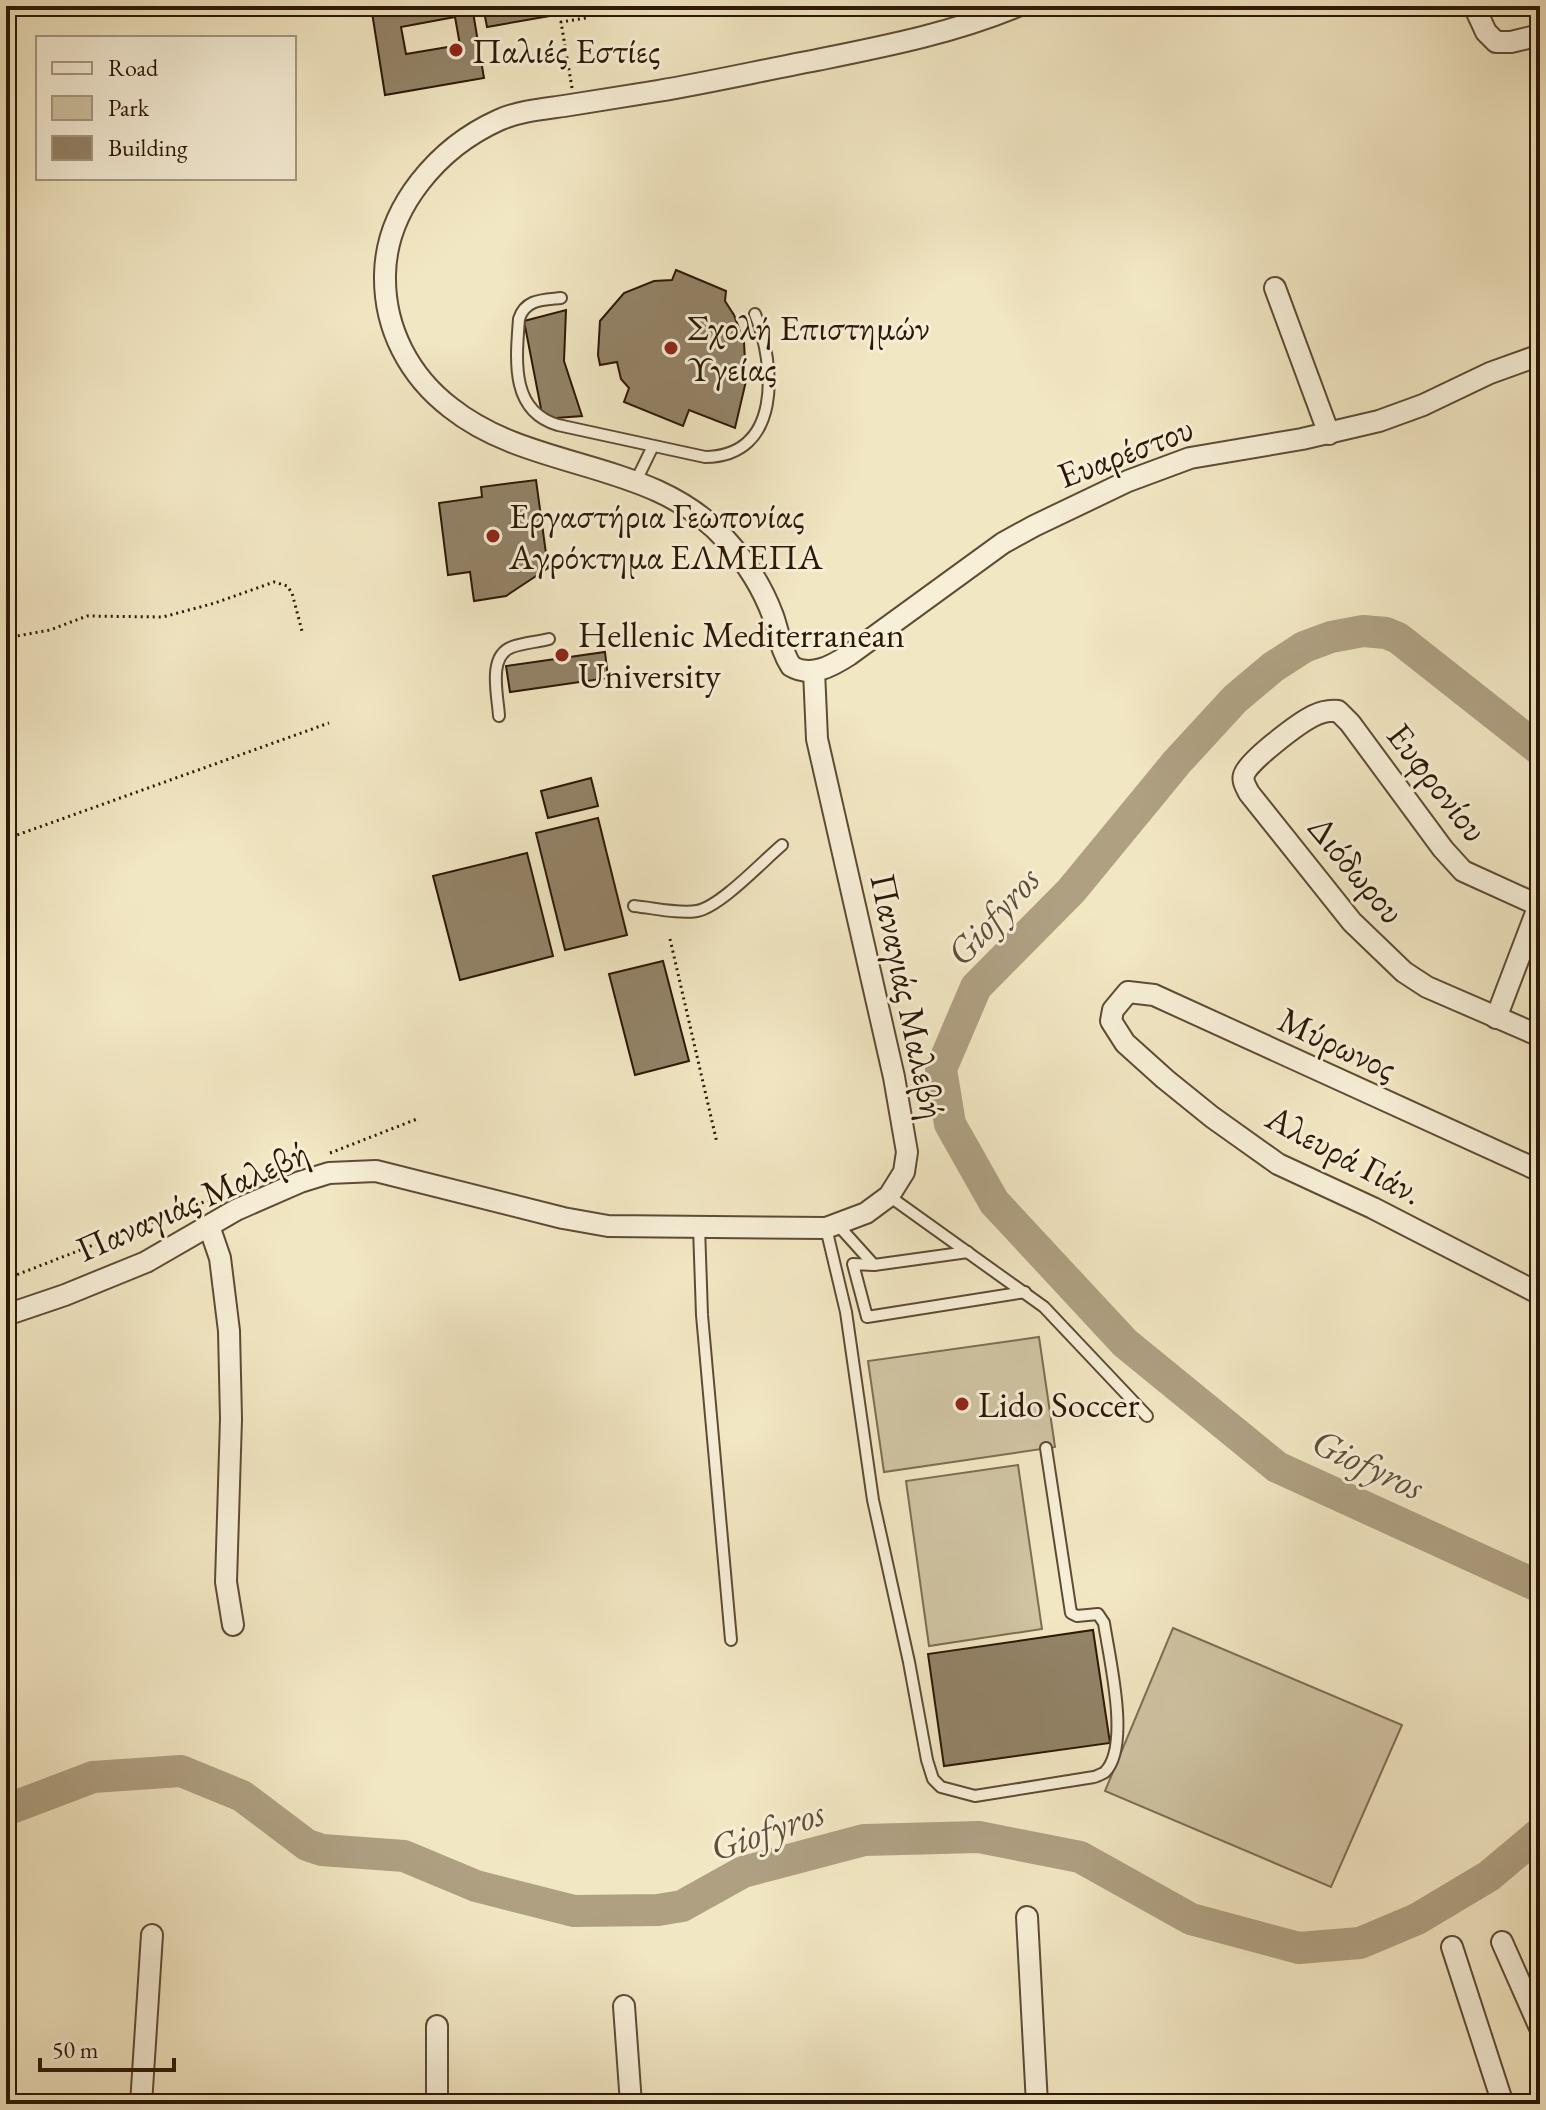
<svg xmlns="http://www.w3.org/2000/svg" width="1546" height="2110" viewBox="0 0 1546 2110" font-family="'EB Garamond',serif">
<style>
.green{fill:#d0c4a3;stroke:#7e6e54;stroke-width:2}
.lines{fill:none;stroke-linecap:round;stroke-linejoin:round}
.river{stroke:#afa082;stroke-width:32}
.building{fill:#938368;stroke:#2c1705;stroke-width:2;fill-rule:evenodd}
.service-casing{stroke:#5e4b34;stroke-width:14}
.minor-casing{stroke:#5e4b34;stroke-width:24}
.path{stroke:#2c1705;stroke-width:3;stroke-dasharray:2 4;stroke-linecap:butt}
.service{stroke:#f7efd8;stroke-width:10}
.minor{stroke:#f7efd8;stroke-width:20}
.poi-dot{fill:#8f2418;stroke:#f7efd8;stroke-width:3}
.labels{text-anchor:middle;stroke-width:6;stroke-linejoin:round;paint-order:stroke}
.poi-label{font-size:36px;fill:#2c1705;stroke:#f7efd8;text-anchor:start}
.street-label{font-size:36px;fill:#2c1705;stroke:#f7efd8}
.water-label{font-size:38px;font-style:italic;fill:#604e37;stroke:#f7efd8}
</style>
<rect width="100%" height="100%" fill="#f2e7c3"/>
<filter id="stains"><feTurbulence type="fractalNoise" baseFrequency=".0025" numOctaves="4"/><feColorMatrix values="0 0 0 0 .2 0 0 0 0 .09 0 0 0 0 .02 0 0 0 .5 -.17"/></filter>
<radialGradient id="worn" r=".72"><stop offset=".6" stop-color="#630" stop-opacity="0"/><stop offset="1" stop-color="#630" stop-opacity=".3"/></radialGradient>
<g class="green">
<path d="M1039 1337 1055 1447 884 1472 868 1361Z"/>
<path d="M1018 1465 1042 1629 929 1646 906 1481Z"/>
<path d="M1173 1628 1402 1725 1331 1887 1105 1791Z"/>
</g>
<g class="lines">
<g class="river">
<path d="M1540 750 1398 638 1386 633 1363 631 1331 637 1304 647 1273 667 1235 699 1177 762 1071 891 976 987 941 1069 950 1124 994 1202 1125 1343 1277 1467 1540 1587"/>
<path d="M6 1810 93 1777 181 1771 242 1796 307 1845 322 1850 404 1856 476 1886 574 1911 658 1910 682 1906 743 1872 864 1840 979 1837 1080 1857 1191 1919 1299 1948 1360 1943 1417 1919 1489 1876 1540 1833"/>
</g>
</g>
<g class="building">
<path d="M122 6H151L148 15Z"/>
<path d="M371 6H472L484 78 385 95ZM455 17 460 45 406 54 401 27Z"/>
<path d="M483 6H572L573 12 487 27Z"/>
<path d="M676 270 726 291 725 301 734 315 744 342 746 381 735 428 689 410 683 426 624 402 629 388 621 379 617 362 600 365 598 355 600 321 624 293 654 281 672 280Z"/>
<path d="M566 310 564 361 582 416 543 419 524 321Z"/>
<path d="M536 480 548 568 506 596 474 601 470 572 448 575 439 503 482 497 481 487Z"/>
<path d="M605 652 608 678 510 692 506 666Z"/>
<path d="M591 778 598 806 548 818 541 791Z"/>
<path d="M598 818 627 935 565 950 536 833Z"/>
<path d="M527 853 553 956 460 980 433 876Z"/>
<path d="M663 961 689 1061 635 1075 609 974Z"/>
<path d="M1093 1630 1110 1743 944 1766 928 1654Z"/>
</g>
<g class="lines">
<defs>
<g id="service">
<path d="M561 298C543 300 525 299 519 319 516 360 510 411 558 425L705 457C782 456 776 366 755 314"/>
<path d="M636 481 653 446"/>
<path d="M499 716C498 696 487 656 512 647 523 643 537 642 549 639"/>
<path d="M634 906C654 908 678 914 697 911 720 907 763 861 782 845"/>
<path d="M889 1196 1044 1307 1147 1416"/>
<path d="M837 1224 874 1265 968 1252"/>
<path d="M699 1227 702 1315 731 1640"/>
<path d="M826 1228 846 1312 873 1500 909 1662 927 1760 933 1779 941 1787 975 1796 1094 1777C1095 1777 1104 1773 1105 1772 1131 1746 1109 1657 1104 1623L1098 1614 1077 1616 1071 1613 1046 1448"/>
<path d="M874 1265 853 1264 867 1317 1025 1292"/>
</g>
<g id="minor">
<path d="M1018 6C953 33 886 46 817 60 764 70 711 82 658 91 627 96 596 101 564 106 543 109 519 111 499 120 439 147 386 207 385 275 384 328 409 376 451 408 533 473 654 458 727 541 746 562 763 589 773 616 779 633 781 651 791 666 811 678 832 666 849 655L1003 543 1034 526 1128 481 1190 458 1302 439 1379 421 1423 405 1490 373 1540 355"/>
<path d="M1474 6 1486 32 1496 42H1511L1540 35"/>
<path d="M1275 288 1329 434"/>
<path d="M1540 906 1463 871 1443 849 1350 723 1338 711C1329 710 1321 712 1313 716 1299 723 1248 761 1244 775 1242 781 1246 787 1249 793L1352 922 1404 972 1427 987 1540 1036"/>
<path d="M1496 1018 1539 905"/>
<path d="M1540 1171 1154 995 1128 992 1113 1010 1111 1021 1125 1043 1165 1079 1212 1117 1278 1164 1373 1208 1540 1294"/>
<path d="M209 1226 220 1258 229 1331 231 1419 226 1582 233 1625"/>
<path d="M6 1315 65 1295 146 1262 236 1210 300 1182 329 1173 376 1171 563 1218 608 1226 826 1228 866 1213 889 1196 904 1172 907 1152 894 1077 817 739 814 671"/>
<path d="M1027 1917 1037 2104"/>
<path d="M1502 1942 1540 2028"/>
<path d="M1452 1947 1503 2104"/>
<path d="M624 2006 631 2104"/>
<path d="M141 2104 152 1935"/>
<path d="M437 2104V2026"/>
</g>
</defs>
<use href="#service" class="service-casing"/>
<use href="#minor" class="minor-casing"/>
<g class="path">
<path d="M572 88 561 22 586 18 584 6"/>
<path d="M6 638 50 630 87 616 163 617 215 603 274 582 287 586 292 593 302 631"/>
<path d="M6 839 329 723"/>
<path d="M670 939 717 1143"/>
<path d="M330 1153 417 1119"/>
<path d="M6 1279 219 1196"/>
</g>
<use href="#service" class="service"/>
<use href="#minor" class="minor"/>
</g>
<g class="poi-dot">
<circle cx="456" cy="50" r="8"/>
<circle cx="671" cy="348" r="8"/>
<circle cx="493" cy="536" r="8"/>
<circle cx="562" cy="655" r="8"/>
<circle cx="962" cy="1404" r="8"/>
</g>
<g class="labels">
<g class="poi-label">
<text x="472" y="63">Παλιές Εστίες</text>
<text x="687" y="340">Σχολή Επιστημών<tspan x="687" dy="41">Υγείας</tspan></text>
<text x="509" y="528">Εργαστήρια Γεωπονίας<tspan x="509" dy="41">Αγρόκτημα ΕΛΜΕΠΑ</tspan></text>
<text x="578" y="647">Hellenic Mediterranean<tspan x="578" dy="41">University</tspan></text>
<text x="978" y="1417">Lido Soccer</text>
</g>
<g class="street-label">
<text transform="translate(1125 451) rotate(-21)" y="13">Ευαρέστου</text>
<text transform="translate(1438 782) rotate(52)" y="13">Ευφρονίου</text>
<text transform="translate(1357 869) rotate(50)" y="13">Διόδωρου</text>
<text transform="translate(909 996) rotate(78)" y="13">Παναγιάς Μαλεβή</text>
<text transform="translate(1338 1043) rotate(25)" y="13">Μύρωνος</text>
<text transform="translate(1345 1154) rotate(28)" y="13">Αλευρά Γιάν.</text>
<text transform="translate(192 1200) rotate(-24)" y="13">Παναγιάς Μαλεβή</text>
</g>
<g class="water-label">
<text transform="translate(993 916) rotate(-48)" y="13">Giofyros</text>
<text transform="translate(1368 1464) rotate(25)" y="13">Giofyros</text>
<text transform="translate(767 1830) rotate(-19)" y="13">Giofyros</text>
</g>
</g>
<rect width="1546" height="2110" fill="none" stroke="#f2e7c3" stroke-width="32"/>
<rect x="8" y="8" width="1530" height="2094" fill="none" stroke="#2c1705" stroke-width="4"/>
<rect x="16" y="16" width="1514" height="2078" fill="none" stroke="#2c1705" stroke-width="2"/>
<rect x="36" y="36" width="260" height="144" fill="#f7efd8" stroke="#a69984" stroke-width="2"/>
<rect x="52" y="62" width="40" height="12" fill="#f7efd8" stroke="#a69984" stroke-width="2"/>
<text x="108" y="76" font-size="24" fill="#2c1705">Road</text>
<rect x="52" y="96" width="40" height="24" fill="#d0c4a3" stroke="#a69984" stroke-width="2"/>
<text x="108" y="116" font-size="24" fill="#2c1705">Park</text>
<rect x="52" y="136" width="40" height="24" fill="#938368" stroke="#a69984" stroke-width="2"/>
<text x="108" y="156" font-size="24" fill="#2c1705">Building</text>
<path d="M40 2058v12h134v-12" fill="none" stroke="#2c1705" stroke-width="4"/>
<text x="52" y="2058" font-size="24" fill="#2c1705" stroke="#f7efd8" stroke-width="6" paint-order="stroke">50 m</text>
<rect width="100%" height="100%" filter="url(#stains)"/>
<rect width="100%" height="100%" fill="url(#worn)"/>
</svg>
